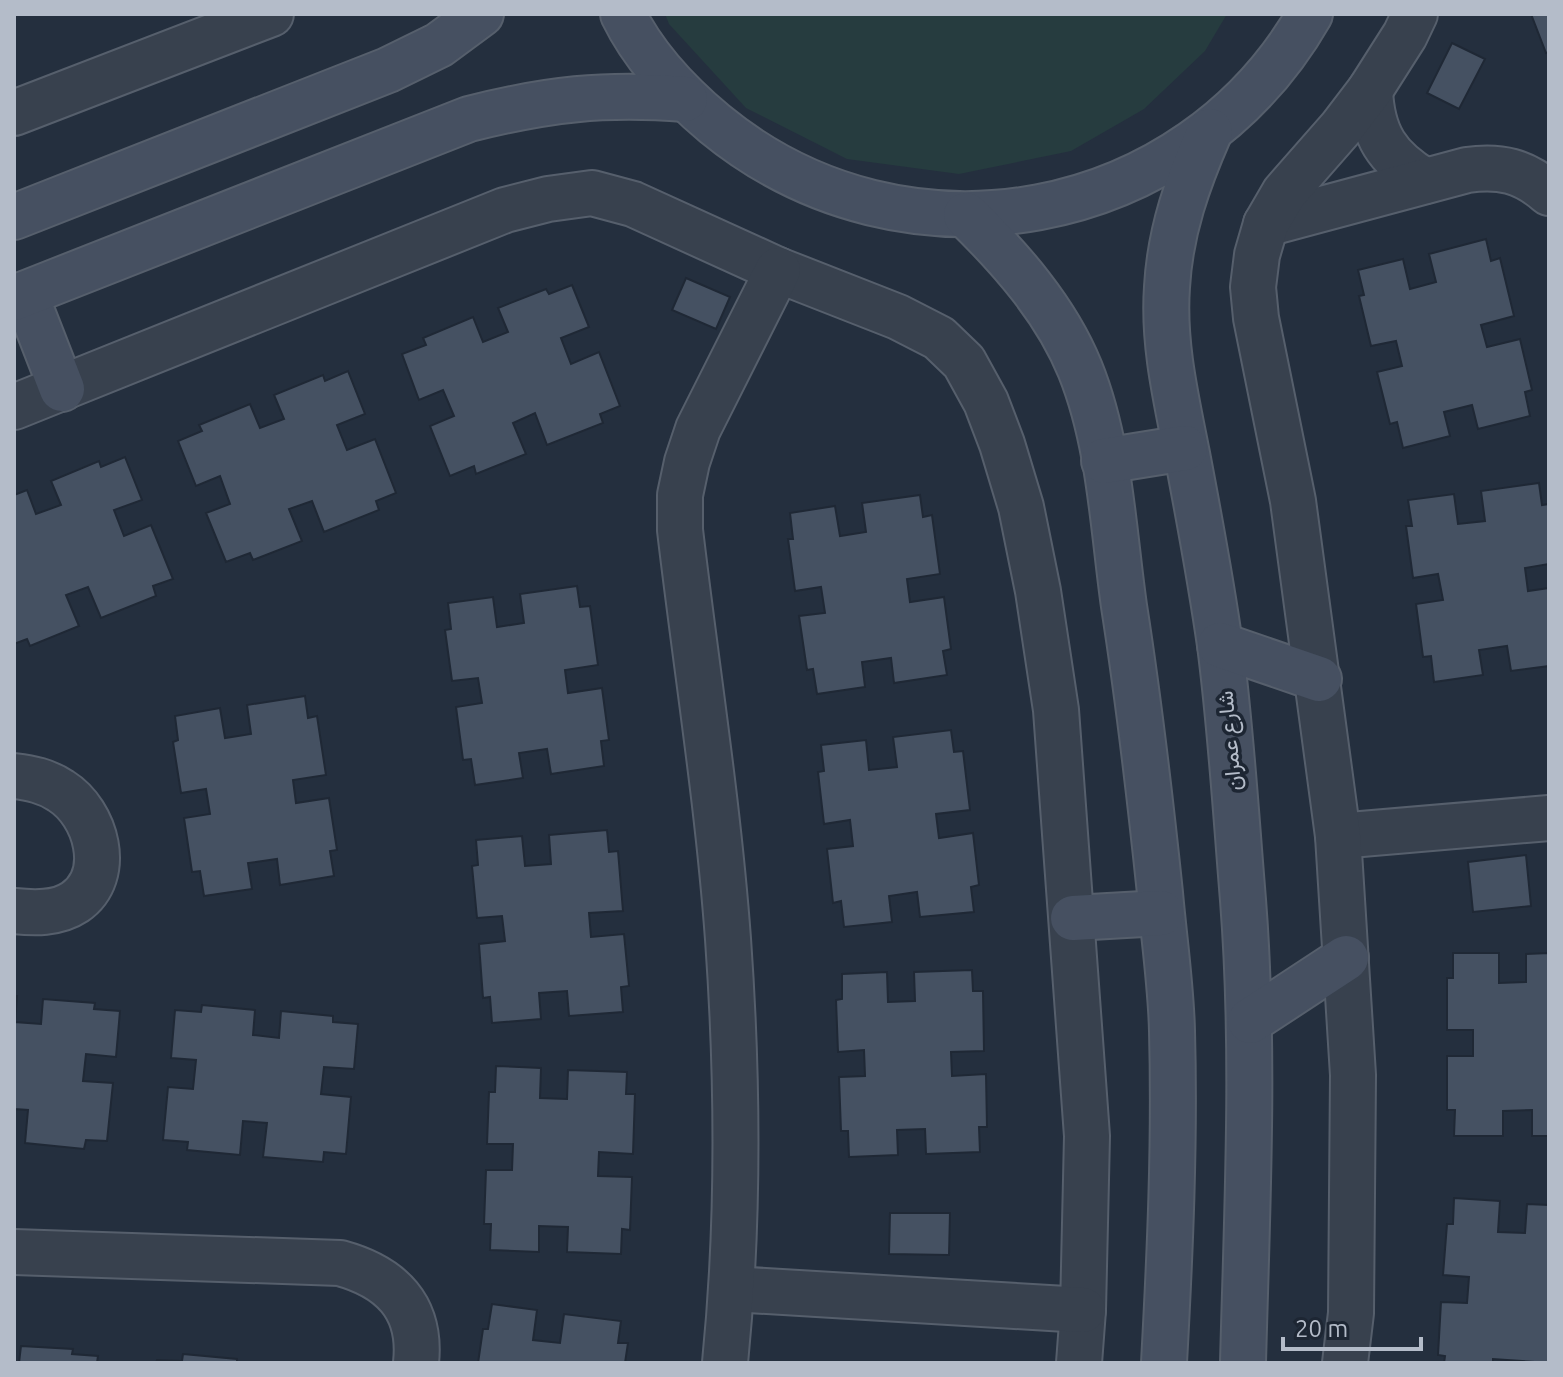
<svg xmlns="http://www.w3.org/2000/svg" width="1563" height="1377" viewBox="0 0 1563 1377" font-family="Ubuntu,Vazirmatn,sans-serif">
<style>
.green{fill:#263c3f}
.building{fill:#455162;stroke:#1f2835;stroke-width:2}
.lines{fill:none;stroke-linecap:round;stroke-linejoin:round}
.street-casing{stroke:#565f6c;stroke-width:48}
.secondary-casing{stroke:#565f6c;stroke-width:48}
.street{stroke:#38414e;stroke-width:44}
.secondary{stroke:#465061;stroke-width:44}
.labels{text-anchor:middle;stroke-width:7;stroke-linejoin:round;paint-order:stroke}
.street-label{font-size:22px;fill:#b4bcc9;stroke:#1d2633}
</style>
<rect width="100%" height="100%" fill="#242f3e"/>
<path class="green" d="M665 14H1227L1205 51 1144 109 1071 151 959 174 847 159 746 108 669 24Z"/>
<g class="building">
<path d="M1531 14H1549V52L1546 53Z"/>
<path d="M1452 43 1485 59 1459 109 1427 93Z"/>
<path d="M1486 239 1491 261 1500 258 1514 316 1481 325 1487 347 1520 339 1532 390 1525 392 1530 416 1478 429 1472 405 1444 412 1450 436 1403 448 1397 422 1390 424 1377 372 1402 366 1396 341 1371 346 1359 296 1364 295 1358 270 1403 259 1410 289 1436 282 1429 254Z"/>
<path d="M686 278 730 297 716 329 672 310Z"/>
<path d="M572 285 589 327 561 338 571 364 599 352 620 406 600 414 603 423 547 445 535 413 513 423 526 454 476 474 474 466 450 476 430 426 454 416 443 390 419 400 402 354 426 345 423 338 473 317 483 342 508 332 498 308 546 289 549 294Z"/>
<path d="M348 371 365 414 337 425 347 450 375 439 396 493 376 501 379 510 324 532 312 501 289 509 302 541 253 560 250 553 226 562 206 513 230 504 220 476 196 486 178 441 202 431 199 425 250 404 260 428 284 419 274 395 323 375 325 381Z"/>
<path d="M125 457 142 500 114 510 124 536 151 525 173 579 153 586 156 596 101 618 88 587 66 595 79 626 30 646 27 639 14 644V495L27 490 36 514 61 505 51 481 99 461 101 467Z"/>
<path d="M1539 483 1542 505 1549 504V564L1525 568 1528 591 1549 588V666L1511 671 1507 646 1479 650 1483 675 1434 682 1431 656 1423 657 1416 604 1443 600 1438 574 1413 578 1406 526H1412L1408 500 1454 494 1458 524 1485 521 1481 491Z"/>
<path d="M920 495 923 517 932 515 940 574 907 579 910 602 944 597 951 649 943 651 947 675 894 683 891 658 862 662 865 687 817 694 813 669 807 670 799 616 825 613 821 587 795 591 788 539H793L790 513 835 506 840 536 866 532 862 503Z"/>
<path d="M577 586 580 607 590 606 598 665 565 670 568 693 602 688 609 740 601 741 604 766 551 774 547 749 519 753 523 778 475 785 471 759 463 760 456 707 482 703 478 678 452 681 445 630 451 629 448 603 493 597 497 627 524 623 520 594Z"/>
<path d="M305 696 308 718 317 716 326 775 293 780 296 803 329 798 337 850 330 851 334 876 280 885 277 859 248 863 252 889 204 896 200 871 192 872 184 818 210 814 206 789 181 793 173 742 178 740 175 716 220 708 225 738 251 734 247 705Z"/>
<path d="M951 730 954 752 963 751 970 810 936 814 939 838 973 833 979 885 971 887 974 912 920 917 917 892 889 896 892 922 844 927 841 901 833 903 827 849 853 846 850 820 824 824 818 772 824 771 821 745 866 740 869 770 897 767 893 737Z"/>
<path d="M607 830 609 852 618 851 623 911 589 913 591 937 624 934 629 986 621 987 623 1012 569 1016 567 991 539 993 541 1019 492 1023 490 997 483 998 479 944 505 941 502 916 477 918 472 866 478 865 476 840 522 836 525 866 551 864 549 835Z"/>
<path d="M1526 855 1531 906 1473 912 1468 862Z"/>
<path d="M1453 953H1499V983L1526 982V954L1549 953V1136H1532V1110L1503 1111V1136H1454L1455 1110H1447V1056H1473V1030H1447V978H1453Z"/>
<path d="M972 970 973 991H983L984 1051 951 1052 952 1076 986 1074 987 1127H979L980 1152 926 1154 925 1129 897 1130 898 1155 849 1157 848 1131H841L839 1077 865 1076 864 1050 838 1052 836 1000 842 999V974L887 972 888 1002 915 1001 914 972Z"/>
<path d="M14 996H17L15 1022 41 1024 43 999 95 1003 94 1009 120 1011 116 1057 86 1054 83 1081 113 1083 107 1141 86 1140 84 1149 25 1143 28 1110 14 1109Z"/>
<path d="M202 1005 255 1010 253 1035 279 1038 281 1011 333 1016V1022L358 1024 354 1069 324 1067 321 1094 351 1097 346 1154 324 1152 323 1162 263 1157 267 1123 243 1121 240 1155 187 1150 188 1142 163 1140 168 1087 193 1089 196 1060 171 1058 175 1010 201 1012Z"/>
<path d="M496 1066 541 1068 540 1098 567 1099 568 1070 627 1072 626 1094H635L633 1154 599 1152 598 1176 632 1177 630 1230 622 1229 621 1254 567 1252 568 1227 539 1226V1252L490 1250 491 1224H484L486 1170H512L513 1144H487L489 1092H495Z"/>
<path d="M1454 1198 1500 1201 1498 1232 1525 1233 1527 1204 1549 1205V1363L1493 1359V1363H1444L1445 1356 1438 1355 1441 1302 1467 1303 1469 1277 1443 1275 1447 1224H1453Z"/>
<path d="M890 1213H950L949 1255 889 1254Z"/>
<path d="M492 1304 537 1310 533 1340 560 1343 564 1314 621 1321 618 1343H628L625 1363H478L483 1329H488Z"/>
<path d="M21 1346 73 1349 72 1354 98 1356 97 1363H19Z"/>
<path d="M183 1354 237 1359V1363H156L157 1360 182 1361Z"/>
</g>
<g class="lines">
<defs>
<g id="street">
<path d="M1370 90C1372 135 1387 158 1425 181"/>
<path d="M14 113 271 14"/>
<path d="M1266 224 1467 170C1500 165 1524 171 1549 193"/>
<path d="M14 407 505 210 548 199 592 193 633 204 778 270 898 317 939 338 964 362 986 402 1002 444 1021 507 1038 591 1056 710 1087 1136 1083 1310 1079 1363"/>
<path d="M14 776C31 778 46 781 61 791 96 813 114 875 75 902 57 914 34 913 14 911"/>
<path d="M1338 836 1549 818"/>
<path d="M14 1252 340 1263C391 1277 422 1307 416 1363"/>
<path d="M732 1289 1083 1310"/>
<path d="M725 1363C739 1223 738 1080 728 939 718 802 696 666 680 530V495L687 462 698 429 778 270"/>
<path d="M1345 1363 1351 1313 1353 1075 1338 836 1293 501 1256 318 1253 287 1257 255 1266 224 1284 193 1341 128 1370 90 1405 35 1415 14"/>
</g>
<g id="secondary">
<path d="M623 14C644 57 679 94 715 124 905 280 1188 227 1310 14"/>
<path d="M1210 131C1188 181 1170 231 1167 287 1163 344 1176 398 1187 454 1199 517 1211 581 1220 645 1231 729 1236 815 1243 900 1255 1054 1247 1209 1243 1363"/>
<path d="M966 215C1011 259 1056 310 1080 369 1110 443 1113 528 1124 606 1139 702 1150 797 1160 893 1164 939 1171 986 1172 1031 1175 1142 1170 1253 1164 1363"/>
<path d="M14 217 388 70 439 45 481 14"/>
<path d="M25 294 62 389"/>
<path d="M14 298 469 119C548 99 603 93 685 99"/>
<path d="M1104 461 1185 448"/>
<path d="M1220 645 1319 679"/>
<path d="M1073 918 1161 913"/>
<path d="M1250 1021 1346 958"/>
</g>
</defs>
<use href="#street" class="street-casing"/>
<use href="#secondary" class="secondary-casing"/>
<use href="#street" class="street"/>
<use href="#secondary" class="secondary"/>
</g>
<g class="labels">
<g class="street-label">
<text transform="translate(1229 741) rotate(-95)" y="8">شارع عمران</text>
</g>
</g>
<rect width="1563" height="1377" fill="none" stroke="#b4bcc9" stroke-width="32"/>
<path d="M1283 1337v12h138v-12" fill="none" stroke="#b4bcc9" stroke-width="4"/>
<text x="1295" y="1337" font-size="24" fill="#b4bcc9" stroke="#1d2633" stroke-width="6" paint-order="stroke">20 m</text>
</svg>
